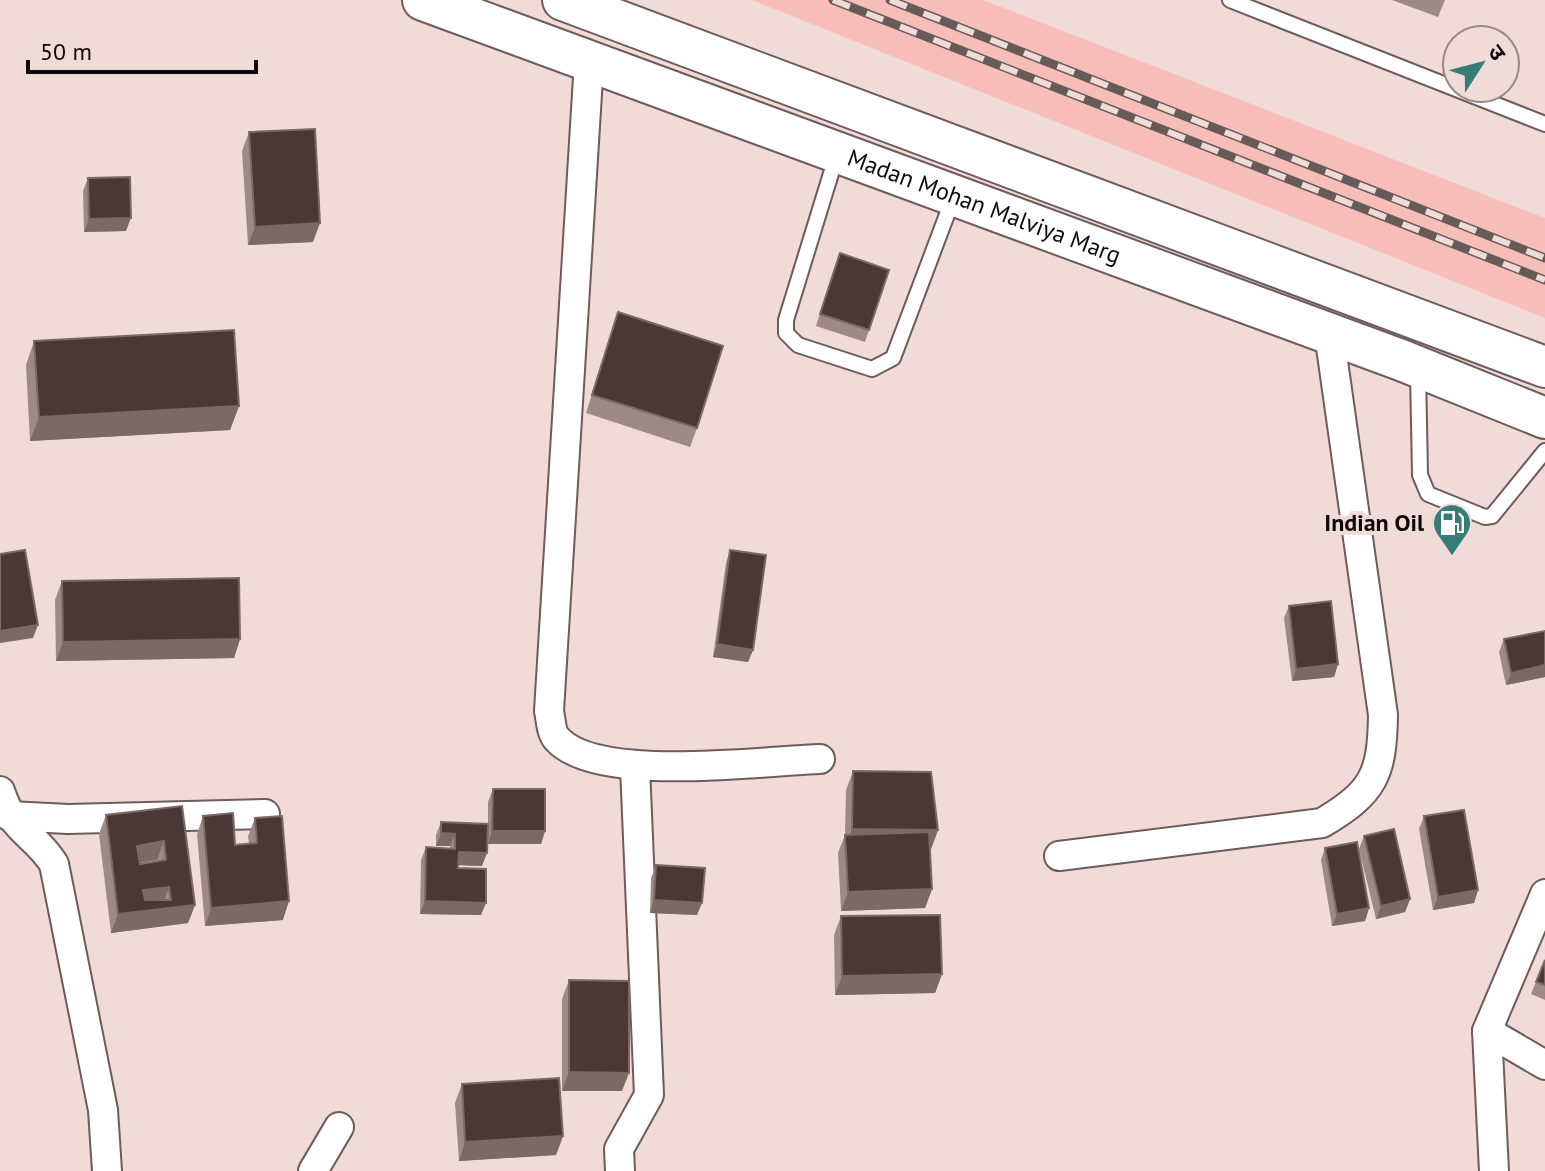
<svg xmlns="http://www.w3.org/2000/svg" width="1545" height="1171" viewBox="0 0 1545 1171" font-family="'PT Sans','Noto Sans Devanagari',sans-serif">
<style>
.green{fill:#f7bdb9}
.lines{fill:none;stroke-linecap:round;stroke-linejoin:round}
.service-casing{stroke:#6e5b5a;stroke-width:18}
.minor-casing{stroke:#6e5b5a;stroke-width:32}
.secondary-casing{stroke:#6e5b5a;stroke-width:44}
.service{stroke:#fff;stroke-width:14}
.minor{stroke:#fff;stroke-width:28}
.secondary{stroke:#fff;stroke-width:40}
.rail-casing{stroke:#675b5a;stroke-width:9}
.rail{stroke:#f1dbd9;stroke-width:6;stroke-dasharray:18;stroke-linecap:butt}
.wall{fill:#9d8a88;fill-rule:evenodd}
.shaded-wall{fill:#7b6968}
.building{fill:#493837;stroke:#7b6968;stroke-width:2;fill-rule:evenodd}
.labels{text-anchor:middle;stroke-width:8;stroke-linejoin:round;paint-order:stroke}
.street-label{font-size:24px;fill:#100909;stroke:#f1dbd9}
.poi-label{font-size:24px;font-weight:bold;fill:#100909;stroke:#f1dbd9;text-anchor:end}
</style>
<rect width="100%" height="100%" fill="#f1dbd9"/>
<path class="green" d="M752 0H983L1545 218V318Z"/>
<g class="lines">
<defs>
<g id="service">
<path d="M1230 0 1545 124"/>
<path d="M837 154 786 320V333L798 345 872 369 893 358 954 196"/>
<path d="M1418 372 1420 475 1428 494 1485 517 1492 516 1545 451"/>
</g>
<g id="minor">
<path d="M589 61 549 711C551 720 551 734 558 740 599 783 761 761 820 759"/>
<path d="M0 791C15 835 33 831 54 864L103 1110 107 1171"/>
<path d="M9 816 68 819 265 814"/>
<path d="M1059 856 1322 823C1374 792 1382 775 1383 715L1329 333"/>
<path d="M1487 1031 1545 1065"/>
<path d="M313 1171 339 1127"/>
<path d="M620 1171 619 1149 649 1095 635 767"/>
<path d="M1494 1171 1487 1031 1545 894"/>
</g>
<g id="secondary">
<path id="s1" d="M423 0 1401 360 1545 418"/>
<path d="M563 0 1545 367"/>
</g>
</defs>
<use href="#service" class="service-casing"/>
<use href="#minor" class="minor-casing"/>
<use href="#secondary" class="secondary-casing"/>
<use href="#service" class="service"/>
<use href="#minor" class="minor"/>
<use href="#secondary" class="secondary"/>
<defs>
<g id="rail">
<path d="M833 0 1545 280"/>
<path d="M890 0 1545 258"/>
</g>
</defs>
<use href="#rail" class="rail-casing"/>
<use href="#rail" class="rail"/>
</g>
<g class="wall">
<path d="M1392 0H1445L1438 17Z"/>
<path d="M249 132 313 242 248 245 242 151Z"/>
<path d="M88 178 126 231 84 232 83 191Z"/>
<path d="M835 266 889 270 865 342 816 326Z"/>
<path d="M618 312 697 428 690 447 586 413Z"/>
<path d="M34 341 239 406 230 430 30 441 26 365Z"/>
<path d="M730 550 753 650 748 662 713 657 726 563Z"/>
<path d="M62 581 240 639 234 658 56 661 55 600Z"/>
<path d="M1289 606 1338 664 1334 677 1292 681 1284 618Z"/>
<path d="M1545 631V677L1506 685 1499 652 1504 639Z"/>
<path d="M853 771 938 830 931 849H930L932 889 925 908 841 911 838 853 845 835 846 790Z"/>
<path d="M493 789 545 831 541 844H488V802Z"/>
<path d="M182 806 195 905 188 923 111 933 99 834 106 815ZM157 860V861L140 864V863Z"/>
<path d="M203 816 235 845 249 844 248 836 255 818 283 920 205 926 197 834Z"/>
<path d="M1424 816 1478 890 1474 903 1433 910 1419 829Z"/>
<path d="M441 822 488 824 482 866 458 865V868L481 915 420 914 421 860 426 847 450 848V846H436V835Z"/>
<path d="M1364 836 1410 899 1405 912 1376 919 1359 849Z"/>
<path d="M1325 848 1369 908 1365 921 1332 926 1321 860Z"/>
<path d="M656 865 697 915 650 913 651 878Z"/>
<path d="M841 916 942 974 935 993 835 995 834 935Z"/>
<path d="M1545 960V1000L1531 994Z"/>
<path d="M569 980 622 1091H562V999Z"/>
<path d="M462 1084 563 1136 556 1155 459 1161 455 1103Z"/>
</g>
<g class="shaded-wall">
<path d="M131 218 126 231 84 232 89 219Z"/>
<path d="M320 223 313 242 248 245 255 227Z"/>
<path d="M239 406 230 430 30 441 39 417Z"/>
<path d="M38 625 33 638 0 643V631Z"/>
<path d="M240 639 234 658 56 661 63 642Z"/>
<path d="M717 644 753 650 748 662 713 657Z"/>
<path d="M1338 664 1334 677 1292 681 1296 669Z"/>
<path d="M1545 665V677L1506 685 1511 673Z"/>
<path d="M852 829 938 830 931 849 845 847Z"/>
<path d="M492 831H545L541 844H488Z"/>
<path d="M441 833 455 834 450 846H436Z"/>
<path d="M164 841 157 860 131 864 137 846Z"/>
<path d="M459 852 487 853 482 866 454 865Z"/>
<path d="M169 887 162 906 136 909 143 890Z"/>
<path d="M932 889 925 908 841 911 848 892Z"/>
<path d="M1478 890 1474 903 1433 910 1438 897Z"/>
<path d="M1410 899 1405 912 1376 919 1381 906Z"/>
<path d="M654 900 702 903 697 915 650 913Z"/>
<path d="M289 901 283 920 205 926 211 908Z"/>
<path d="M425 901 486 903 481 915 420 914Z"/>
<path d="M195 905 188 923 111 933 118 914Z"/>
<path d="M1369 908 1365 921 1332 926 1337 914Z"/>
<path d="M942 974 935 993 835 995 842 976Z"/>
<path d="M569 1072 629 1073 622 1091H562Z"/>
<path d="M563 1136 556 1155 459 1161 465 1142Z"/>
</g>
<g class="building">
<path d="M315 129 320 223 255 227 249 132Z"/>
<path d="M130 177 131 218 89 219 88 178Z"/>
<path d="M840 253 889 270 869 330 820 314Z"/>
<path d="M618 312 723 346 697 428 592 395Z"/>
<path d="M234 330 239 406 39 417 34 341Z"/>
<path d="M25 550 38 625 0 631V554Z"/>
<path d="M730 550 766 555 753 650 717 644Z"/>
<path d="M239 578 240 639 63 642 62 581Z"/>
<path d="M1331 601 1338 664 1296 669 1289 606Z"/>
<path d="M1545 631V665L1511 673 1504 639Z"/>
<path d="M853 771 931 772 938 830 852 829Z"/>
<path d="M493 789H545V831H492Z"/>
<path d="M182 806 195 905 118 914 106 815ZM164 841 166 860 140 864 137 846ZM169 887 171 900H145L143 890Z"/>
<path d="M1464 810 1478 890 1438 897 1424 816Z"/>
<path d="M233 813 235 845 257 843 255 818 282 816 289 901 211 908 203 816Z"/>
<path d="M441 822 488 824 487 853 459 852 458 868 486 869V903L425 901 426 847 455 849V834L441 833Z"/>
<path d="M1394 829 1410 899 1381 906 1364 836Z"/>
<path d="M929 832 932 889 848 892 845 835Z"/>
<path d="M1357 842 1369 908 1337 914 1325 848Z"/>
<path d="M656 865 705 868 702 903 654 900Z"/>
<path d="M940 915 942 974 842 976 841 916Z"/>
<path d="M1545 960V985L1536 982Z"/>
<path d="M569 980 629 981V1073L569 1072Z"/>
<path d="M559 1078 563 1136 465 1142 462 1084Z"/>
</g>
<defs>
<symbol id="fuel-pin" viewBox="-11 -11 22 30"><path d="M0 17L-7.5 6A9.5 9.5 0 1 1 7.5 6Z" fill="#367d78" stroke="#f1dbd9"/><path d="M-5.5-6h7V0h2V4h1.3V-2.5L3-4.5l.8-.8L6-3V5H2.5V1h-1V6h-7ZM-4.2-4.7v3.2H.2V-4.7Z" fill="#fff"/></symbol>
</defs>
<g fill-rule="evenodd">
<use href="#fuel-pin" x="1430" y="501" width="44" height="60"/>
</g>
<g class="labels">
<g class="street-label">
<text dy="8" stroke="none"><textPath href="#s1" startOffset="598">Madan Mohan Malviya Marg</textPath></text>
</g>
<g class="poi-label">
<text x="1424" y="531">Indian Oil</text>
</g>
</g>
<g transform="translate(1481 64) rotate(54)"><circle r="38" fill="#f1dbd9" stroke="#978786" stroke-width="2"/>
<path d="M0-6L14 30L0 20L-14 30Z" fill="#367d78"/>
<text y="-12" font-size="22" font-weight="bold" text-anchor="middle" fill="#100909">उ</text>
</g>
<path d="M28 60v12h228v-12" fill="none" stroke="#100909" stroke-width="4"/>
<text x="40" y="60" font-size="24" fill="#100909" stroke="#f1dbd9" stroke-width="6" paint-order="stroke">50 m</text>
</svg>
